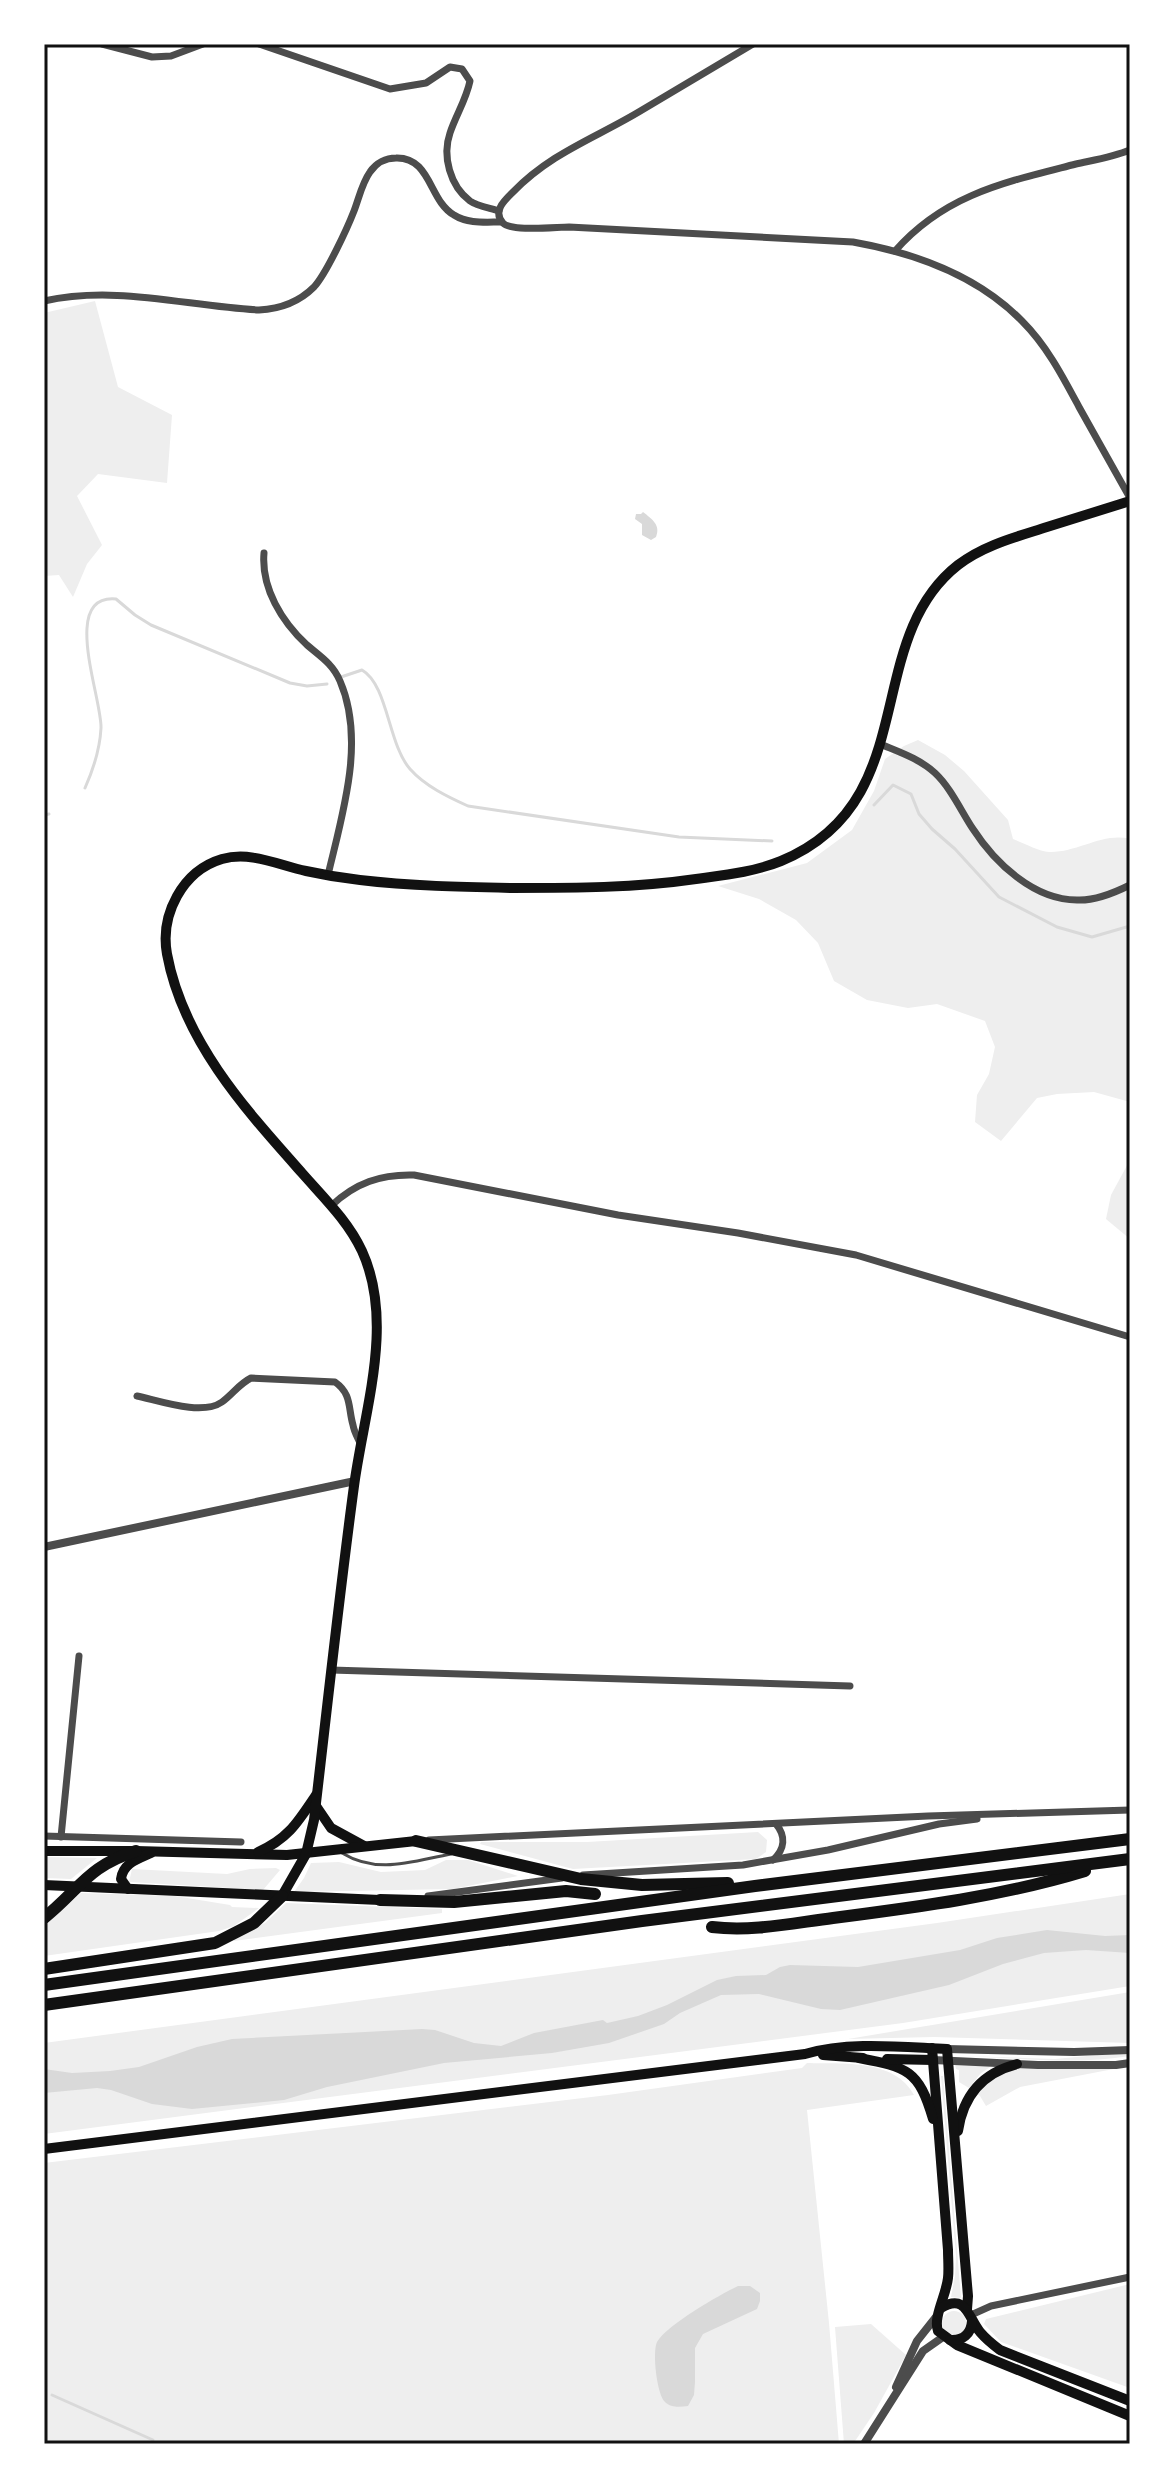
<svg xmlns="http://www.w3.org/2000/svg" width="1174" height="2488" viewBox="0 0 1174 2488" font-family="'Open Sans',sans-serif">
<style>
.green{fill:#eee}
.water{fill:#d9d9d9}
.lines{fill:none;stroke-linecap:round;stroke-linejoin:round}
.stream{stroke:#d9d9d9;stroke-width:3}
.service{stroke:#4c4c4c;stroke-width:3}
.minor{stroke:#4c4c4c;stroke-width:7}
.tertiary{stroke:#4c4c4c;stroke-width:8}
.secondary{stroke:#111;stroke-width:10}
.motorway{stroke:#111;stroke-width:12}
.neatline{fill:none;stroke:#111;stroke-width:3}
</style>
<rect width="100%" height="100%" fill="#fff"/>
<g class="green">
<path d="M95 301 118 387 172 415 167 483 98 474 77 496 102 545 87 564 73 597 59 575 44 576V313Z"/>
<path d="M918 740 945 755 964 771 1008 820 1013 839C1024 843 1038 851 1049 852 1077 853 1103 832 1130 839V1102L1094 1092 1057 1094 1037 1098 1001 1141 975 1122 977 1095 989 1074 995 1047 985 1021 937 1004 908 1008 867 1000 834 981 818 943 796 920 759 899 718 886 807 863 852 830 874 791 885 759 904 746Z"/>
<path d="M1130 1160V1239L1106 1219 1111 1195Z"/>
<path d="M758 1832 767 1840 766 1852 756 1859 573 1869 480 1844 481 1842H587Z"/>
<path d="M44 1857 97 1858 71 1879 44 1878Z"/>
<path d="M446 1860H468L518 1876 453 1889 294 1892 304 1878 311 1863 339 1862 381 1872 425 1870Z"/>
<path d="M276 1868 280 1870 263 1890 129 1882 132 1869 227 1874 250 1869Z"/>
<path d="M81 1893 175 1896 230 1905 232 1907 259 1908 234 1926 219 1931 44 1956V1926Z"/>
<path d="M1130 1894V1986L903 2023 44 2134V2043L937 1923Z"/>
<path d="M286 1903 442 1909V1913L234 1941V1938L265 1923Z"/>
<path d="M1130 1992V2043L934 2037 848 2039Z"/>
<path d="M1130 2052V2056C1076 2065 1019 2058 964 2056L1055 2059Z"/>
<path d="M807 2063C843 2064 895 2059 914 2095L807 2110 829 2323 839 2444H44V2163L608 2095 802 2068Z"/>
<path d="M955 2064 993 2065 981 2073 969 2088 959 2082V2070L956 2069Z"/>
<path d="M1124 2067 1020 2087 986 2106 980 2096 976 2093 984 2083 1009 2068Z"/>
<path d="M941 2076H943L961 2298 951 2297 955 2276 956 2256Z"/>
<path d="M1130 2284V2388L1001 2342 984 2324 986 2319Z"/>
<circle cx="954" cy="2323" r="12"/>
<path d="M871 2324 906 2355 874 2413 853 2444H844L835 2327Z"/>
</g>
<g class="water">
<path d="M643 512C652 519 661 525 656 537L651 540 642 535V524L635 519 636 514H641Z"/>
<path d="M1047 1930 1105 1936 1130 1935V1953L1086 1950 1044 1953 1003 1964 949 1985 840 2010 821 2009 759 1994 721 1995 680 2013 664 2024 609 2043 552 2053 444 2063 327 2087 284 2100 192 2109 152 2104 111 2090 97 2088 44 2093V2069L72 2073 110 2071 139 2067 197 2047 232 2039 422 2029 435 2030 474 2043 501 2046 534 2033 603 2020 607 2023 638 2016 667 2005 717 1980 736 1976 766 1975 780 1967 790 1965 858 1967 960 1950 997 1938Z"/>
<path d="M738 2286H750L760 2293V2301L757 2309 703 2334 695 2348V2382L694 2395 688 2406C680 2407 671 2408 665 2402 657 2395 652 2352 657 2342 667 2325 719 2295 738 2286Z"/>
</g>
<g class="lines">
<g class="stream">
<path d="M341 677 362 670C388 685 388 744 410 769 425 786 448 797 468 806L679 837 772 841"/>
<path d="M85 788C93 770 100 748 101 728 102 698 60 594 116 599L135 615 151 625 290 683 307 686 327 684"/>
<path d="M874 805 893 785 911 794 919 814 932 829 955 849 999 897 1057 927 1092 937 1130 926"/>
<path d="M44 815 49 814"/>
<path d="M52 2395 153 2440"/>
</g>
<path class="service" d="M342 1853C378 1875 413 1861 451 1854"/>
<g class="minor">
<path d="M102 44 152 57 171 56 203 44"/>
<path d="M259 44 390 89 426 83 450 67 462 69 470 81C466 100 456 115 450 133 442 156 450 186 470 201 477 206 490 208 499 211"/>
<path d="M753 44C716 66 679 88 642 110 596 138 552 152 513 192 505 200 492 211 503 223 511 232 556 227 569 227L853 242C915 253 977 275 1022 321 1047 346 1063 377 1079 407 1096 437 1113 468 1130 498"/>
<path d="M895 251C945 194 1006 182 1076 164 1094 160 1113 157 1130 150"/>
<path d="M44 301C116 285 186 306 259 310 279 309 299 302 314 287 326 274 347 229 354 211 359 198 362 183 370 172 376 163 386 158 396 158 431 157 429 201 454 215 468 224 485 222 501 222"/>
<path d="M264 553C261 588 282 622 307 645 320 656 333 664 340 681 366 741 342 815 328 875"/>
<path d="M880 744C899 752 920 759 935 773 951 788 961 811 973 829 995 863 1034 900 1077 900 1095 901 1114 893 1130 885"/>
<path d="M331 1206C355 1183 381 1174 414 1175L618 1215 738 1233 856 1255 1130 1337"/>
<path d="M137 1396C160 1401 202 1416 222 1402 233 1394 239 1384 251 1378L335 1382C352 1394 348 1408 353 1425 354 1432 358 1438 361 1445"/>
<path d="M331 1670 850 1686"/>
<path d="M44 1836 241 1842"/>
<path d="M61 1837 79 1656"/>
<path d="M429 1840 928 1816 1130 1810"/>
<path d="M773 1860C785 1849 786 1836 776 1824"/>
<path d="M583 1875 743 1865 828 1850 939 1824 977 1819"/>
<path d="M428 1896 562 1878"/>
<path d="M971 2315 991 2306 1130 2277"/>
</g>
<g class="tertiary">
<path d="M44 1547 355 1481"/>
<path d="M947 2049 1074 2052 1130 2050"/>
<path d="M933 2060 1038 2065H1116L1130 2063"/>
<path d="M896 2387 917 2341 936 2317"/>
<path d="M864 2444 923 2351 943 2337"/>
</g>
<g class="secondary">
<path d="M316 1806 331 1828 364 1846"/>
<path d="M44 1851H136L287 1855 416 1841"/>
<path d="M258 1852C288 1839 298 1822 316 1795"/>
<path d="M44 1885 380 1900"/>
<path d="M128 1889 121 1879C123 1863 138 1859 151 1853"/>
<path d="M282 1896 306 1854 314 1820C327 1709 339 1597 354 1486 364 1411 395 1323 362 1251 348 1221 324 1198 302 1173 246 1110 183 1041 167 954 160 915 182 871 222 859 251 851 278 865 306 871 324 875 342 878 360 880 411 886 461 887 512 888 573 888 635 888 696 879 725 875 754 872 781 861 924 802 860 642 958 565 984 545 1016 537 1047 527 1075 518 1102 510 1130 501"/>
<path d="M932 2048 948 2250C948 2259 949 2269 948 2278 946 2296 933 2317 938 2331L957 2345 1130 2416"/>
<path d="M823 2055 863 2058"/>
<path d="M859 2058C907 2067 919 2070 933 2119"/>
<path d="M887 2059 933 2060"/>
<path d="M958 2131C963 2096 982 2073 1017 2064"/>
<path d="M44 2149 805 2054C849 2041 901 2047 947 2049L968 2296 967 2309"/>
<path d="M941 2308C966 2293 968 2317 980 2332 986 2339 992 2344 1000 2350L1130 2401"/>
<path d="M950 2340C963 2341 971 2334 972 2321"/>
</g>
<g class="motorway">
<path d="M416 1841 581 1879 642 1885 728 1883"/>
<path d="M380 1900 454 1902 566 1891 595 1894"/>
<path d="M44 1918C80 1889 88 1866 136 1851"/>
<path d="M712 1927C752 1932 793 1923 833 1918 918 1907 1003 1896 1085 1871"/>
<path d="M44 1969 215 1943 254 1923 282 1896"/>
<path d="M44 1985 755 1886 1130 1839"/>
<path d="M44 2005 642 1921 1130 1859"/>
</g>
</g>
<rect width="1174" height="2488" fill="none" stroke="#ffffff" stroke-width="92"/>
<rect x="46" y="46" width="1082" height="2396" class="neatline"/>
</svg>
